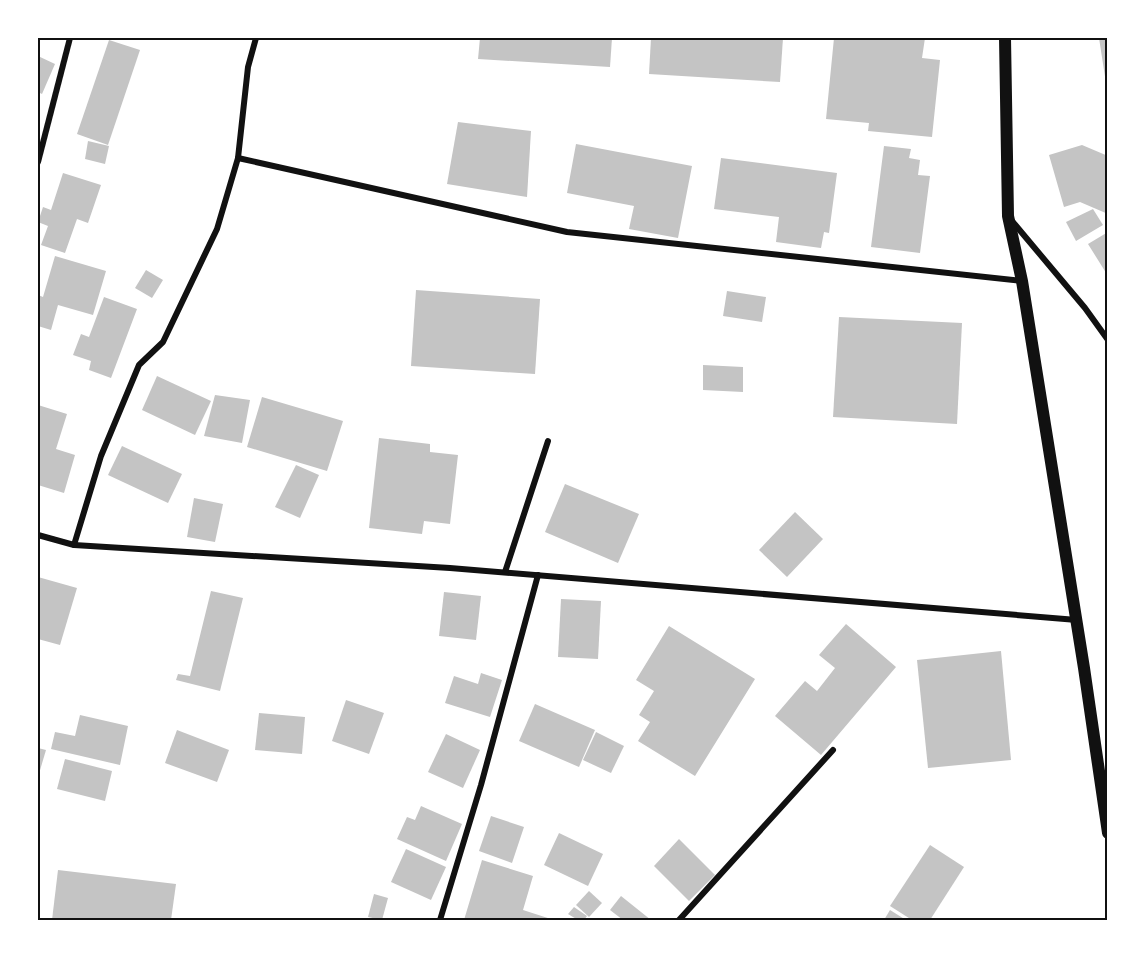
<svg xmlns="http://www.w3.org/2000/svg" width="1145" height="958" viewBox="0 0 1145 958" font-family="'Noto Serif',serif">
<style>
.building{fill:#c4c4c4}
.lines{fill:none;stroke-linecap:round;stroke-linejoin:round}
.minor{stroke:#111;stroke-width:6}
.secondary{stroke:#111;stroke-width:12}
.neatline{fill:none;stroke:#111;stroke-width:2}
</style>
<rect width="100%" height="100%" fill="#fff"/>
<g class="building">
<path d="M480 38H612L610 67 478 59Z"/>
<path d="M651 38H783L780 82 649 74Z"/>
<path d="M834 38 874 40V38H925L922 58 940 60 932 137 868 131 869 123 826 119Z"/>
<path d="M1099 38H1108V83H1106Z"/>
<path d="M109 40 140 50 108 145 77 134Z"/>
<path d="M38 56 55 64 42 94 38 92Z"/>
<path d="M458 122 531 131 527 197 447 184Z"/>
<path d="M88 141 109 146 105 164 85 159Z"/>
<path d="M576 144 692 166 678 238 629 229 634 206 567 193Z"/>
<path d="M1082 145 1108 156V214L1080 202 1064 207 1049 155Z"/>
<path d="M884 146 911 149 909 158 920 160 918 175 930 176 920 253 871 247Z"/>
<path d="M721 158 837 173 829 233 824 232 821 248 776 242 779 217 714 209Z"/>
<path d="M63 173 101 185 88 223 77 219 65 253 41 245 48 226 38 222 43 207 51 210Z"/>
<path d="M1093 209 1103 225 1076 241 1066 222Z"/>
<path d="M1108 232V276L1088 244Z"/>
<path d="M55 256 106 271 93 315 58 305 51 330 38 326V295L43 297Z"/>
<path d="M146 270 163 280 152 298 135 288Z"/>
<path d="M416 290 540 299 535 374 411 366Z"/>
<path d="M727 291 766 297 762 322 723 316Z"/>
<path d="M104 297 137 309 111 378 89 370 91 361 73 355 81 334 89 337Z"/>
<path d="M839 317 962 323 957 424 833 417Z"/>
<path d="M703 365 743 367V392L703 390Z"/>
<path d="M157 376 211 401 195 435 142 410Z"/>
<path d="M215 395 250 400 242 443 204 436Z"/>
<path d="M262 397 343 421 327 471 247 447Z"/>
<path d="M38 405 67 414 56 449 75 455 64 493 38 485Z"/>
<path d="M379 438 430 444V452L458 455 450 524 424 521 422 534 369 528Z"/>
<path d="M122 446 182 474 168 503 108 475Z"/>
<path d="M296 465 319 475 300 518 275 507Z"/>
<path d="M565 484 639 514 618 563 545 532Z"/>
<path d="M194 498 223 504 215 542 187 537Z"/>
<path d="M795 512 823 539 787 577 759 550Z"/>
<path d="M38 577 77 588 60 645 38 639Z"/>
<path d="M211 591 243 598 220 691 176 680 178 674 190 676Z"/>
<path d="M444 592 481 596 476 640 439 636Z"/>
<path d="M561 599 601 601 598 659 558 657Z"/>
<path d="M846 624 896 667 821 755 775 716 805 681 817 691 835 668 819 655Z"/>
<path d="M669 626 755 679 695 776 638 741 650 722 639 715 654 691 636 680Z"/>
<path d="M1001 651 1011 760 928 768 917 660Z"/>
<path d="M481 673 502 680 490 717 445 703 454 676 478 684Z"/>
<path d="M346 700 384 713 369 754 332 741Z"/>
<path d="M535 704 595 730 579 767 519 741Z"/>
<path d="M259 713 305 717 302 754 255 750Z"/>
<path d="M80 715 128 726 120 765 51 749 55 732 75 736Z"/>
<path d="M177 730 229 750 217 782 165 763Z"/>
<path d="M596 732 624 746 611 773 583 760Z"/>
<path d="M446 734 480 750 463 788 428 772Z"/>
<path d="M38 748 46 750 38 777Z"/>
<path d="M65 759 112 771 105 801 57 789Z"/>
<path d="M421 806 462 824 446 861 397 839 407 817 415 820Z"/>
<path d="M491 816 524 827 512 863 479 851Z"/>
<path d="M559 833 603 854 588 886 544 865Z"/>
<path d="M679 839 715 875 689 901 654 866Z"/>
<path d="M930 845 964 867 930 920H912L890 906Z"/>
<path d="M406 849 446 867 431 900 391 882Z"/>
<path d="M482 860 533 876 523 910 554 920H464Z"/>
<path d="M58 870 176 884 171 920H52Z"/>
<path d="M589 891 602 903 589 917 576 905Z"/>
<path d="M374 894 388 898 382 920 368 917Z"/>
<path d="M621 896 651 920H623L610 910Z"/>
<path d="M574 907 587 916 584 920H578L568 914Z"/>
<path d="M890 910 906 920H884Z"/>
</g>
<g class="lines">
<g class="minor">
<path d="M238 158 567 232 1022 281"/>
<path d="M38 162 70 38"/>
<path d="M1012 221 1085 308 1108 340"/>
<path d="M38 535 74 545 450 568 1077 620"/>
<path d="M74 545 101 456 139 365 163 342 217 229 238 158 248 67 256 38"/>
<path d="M505 572 548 441"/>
<path d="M440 920 481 785 538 575"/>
<path d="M679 920 833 750"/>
</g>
<path class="secondary" d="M1005 38 1008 216 1022 281 1084 668 1108 833"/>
</g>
<rect width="1145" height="958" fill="none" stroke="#ffffff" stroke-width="78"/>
<rect x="39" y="39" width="1067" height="880" class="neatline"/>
</svg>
